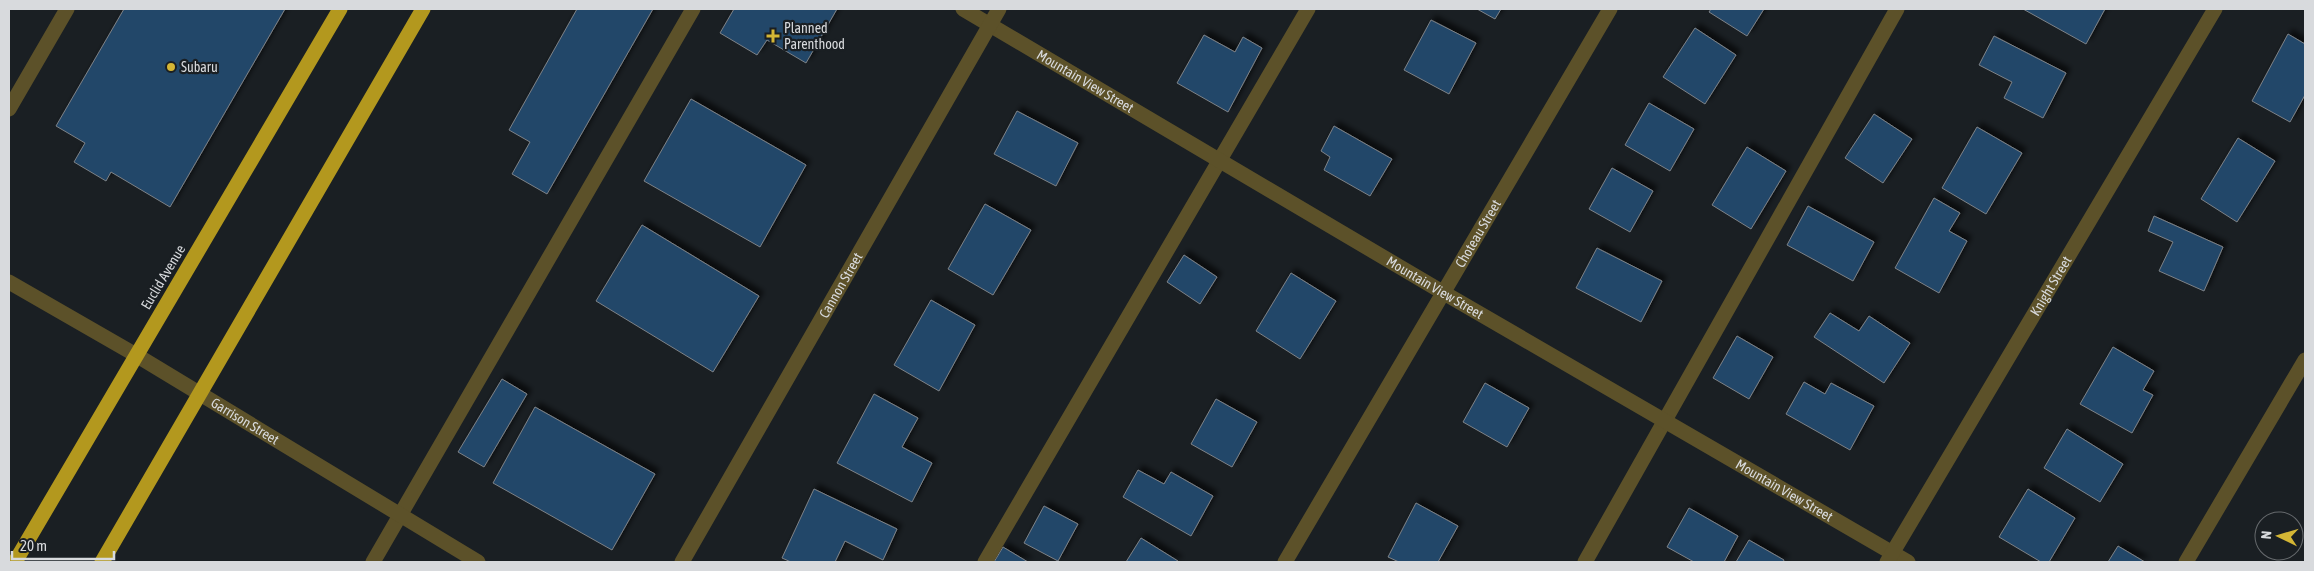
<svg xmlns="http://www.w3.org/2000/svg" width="2314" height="571" viewBox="0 0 2314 571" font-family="'Asap Condensed',sans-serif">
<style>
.building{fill:#224669;stroke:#7d8287;filter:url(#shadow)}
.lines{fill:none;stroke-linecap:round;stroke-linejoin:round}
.lane{stroke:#5c5129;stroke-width:15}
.street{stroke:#5c5129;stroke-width:15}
.highway{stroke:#b3981e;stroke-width:15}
.poi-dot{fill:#d4b635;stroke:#1a1f23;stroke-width:2}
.labels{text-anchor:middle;stroke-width:4.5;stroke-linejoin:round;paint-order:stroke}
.poi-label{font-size:14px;fill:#d8dadd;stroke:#1a1f23;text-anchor:start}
.street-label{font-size:14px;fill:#d8dadd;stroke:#1a1f23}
</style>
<defs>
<filter id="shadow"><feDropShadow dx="4.5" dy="-4.5" stdDeviation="2.5" flood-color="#0009"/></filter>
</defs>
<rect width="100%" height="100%" fill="#1a1f23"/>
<g class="building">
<path d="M124 9H285L170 207 111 172 106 181 74 162 85 143 56 126Z"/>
<path d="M577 9H653L547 194 512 174 530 142 509 130Z"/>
<path d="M734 9H837L806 63 767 40 757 55 720 33Z"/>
<path d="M1477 9H1501L1495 19Z"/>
<path d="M1711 9H1764L1747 36 1709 12Z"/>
<path d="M2023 9H2105L2086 44Z"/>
<path d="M1431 20 1476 43 1449 94 1404 70Z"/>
<path d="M1695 28 1736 55 1705 104 1663 77Z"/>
<path d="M2288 34 2305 44V95L2290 122 2252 101Z"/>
<path d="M1204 35 1235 52 1243 37 1262 48 1228 112 1177 83Z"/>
<path d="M1994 36 2066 73 2043 118 2004 98 2012 82 1979 65Z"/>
<path d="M691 99 806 165 760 247 644 181Z"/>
<path d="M1649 103 1694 129 1670 171 1625 145Z"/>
<path d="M1017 111 1078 143 1056 186 994 154Z"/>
<path d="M1874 114 1912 139 1883 183 1845 158Z"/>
<path d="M1334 126 1392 159 1370 196 1324 170 1330 157 1321 151Z"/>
<path d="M1977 127 2022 153 1986 214 1942 188Z"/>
<path d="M2238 138 2275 161 2237 222 2201 199Z"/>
<path d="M1747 147 1786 171 1751 229 1712 205Z"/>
<path d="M1612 168 1653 191 1630 232 1589 209Z"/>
<path d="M1934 198 1960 213 1949 231 1967 241 1939 293 1895 268Z"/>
<path d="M985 204 1031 230 993 295 948 269Z"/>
<path d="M1808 206 1874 242 1853 281 1787 245Z"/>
<path d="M2154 216 2223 247 2204 291 2159 271 2173 242 2148 231Z"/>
<path d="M642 225 759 296 713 372 596 301Z"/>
<path d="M1597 248 1662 281 1641 322 1576 288Z"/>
<path d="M1184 255 1217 277 1200 304 1167 282Z"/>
<path d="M1291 273 1336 301 1300 359 1256 331Z"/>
<path d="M931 300 975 325 939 391 894 365Z"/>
<path d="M1830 313 1859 331 1869 316 1910 343 1884 383 1814 337Z"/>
<path d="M1737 336 1773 357 1749 399 1713 378Z"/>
<path d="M2113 347 2154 371 2143 390 2153 395 2132 433 2080 404Z"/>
<path d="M502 379 527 394 484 467 458 452Z"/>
<path d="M1804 382 1825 394 1831 383 1874 406 1850 450 1786 414Z"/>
<path d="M1485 383 1529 408 1507 447 1463 422Z"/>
<path d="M874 394 918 418 902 447 932 463 912 502 837 463Z"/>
<path d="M1216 399 1257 422 1232 467 1191 444Z"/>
<path d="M535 407 655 474 612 550 493 483Z"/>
<path d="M2067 429 2123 464 2100 502 2044 468Z"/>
<path d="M1138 470 1164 484 1171 472 1213 496 1191 536 1123 497Z"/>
<path d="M814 489 897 529 883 560 845 541 835 562H791L782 558Z"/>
<path d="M2028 489 2075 518 2049 562H2041L1999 537Z"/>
<path d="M1416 503 1458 526 1438 562H1399L1388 557Z"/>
<path d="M1044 506 1078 524 1058 561 1024 543Z"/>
<path d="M1689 508 1738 536 1724 562H1694L1667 547Z"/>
<path d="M1141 538 1178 561 1177 562H1126Z"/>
<path d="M1749 540 1784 560 1783 562H1736Z"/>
<path d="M2118 546 2145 562H2108Z"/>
<path d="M1003 547 1028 562H994Z"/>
</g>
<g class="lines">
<g class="lane">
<path d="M9 109 67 9"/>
<path d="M373 562 693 9"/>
<path d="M985 562 1308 9"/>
<path d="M1585 562 1897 9"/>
<path d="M2186 562 2305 360"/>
</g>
<g class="street">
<path id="s1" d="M963 9 1444 293 1908 562"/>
<path id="s2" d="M9 282 136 355 478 562"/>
<path id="s3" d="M682 562 999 9"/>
<path id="s4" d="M1285 562 1610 9"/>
<path id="s5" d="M1887 562 2215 9"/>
</g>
<g class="highway">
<path d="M15 562 340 9"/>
<path d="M102 562 423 9"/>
</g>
</g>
<g class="poi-dot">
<path d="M770.5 28.5h5v5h5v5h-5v5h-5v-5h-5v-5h5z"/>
<circle cx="171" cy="67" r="5"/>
</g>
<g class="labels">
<g class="poi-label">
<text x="784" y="33">Planned<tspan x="784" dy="16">Parenthood</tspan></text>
<text x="181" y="72">Subaru</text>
</g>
<g class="street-label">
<text dy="5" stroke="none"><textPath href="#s1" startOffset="142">Mountain View Street</textPath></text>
<text dy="5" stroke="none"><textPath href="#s4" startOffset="381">Choteau Street</textPath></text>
<text transform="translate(163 277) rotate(-59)" y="5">Euclid Avenue</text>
<text dy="5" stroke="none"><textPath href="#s3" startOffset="319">Cannon Street</textPath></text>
<text dy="5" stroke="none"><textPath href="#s5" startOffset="321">Knight Street</textPath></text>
<text dy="5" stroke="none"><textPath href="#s1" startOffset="548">Mountain View Street</textPath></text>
<text dy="5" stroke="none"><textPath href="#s2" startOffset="274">Garrison Street</textPath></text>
<text dy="5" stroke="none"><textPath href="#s1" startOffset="952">Mountain View Street</textPath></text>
</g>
</g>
<rect width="2314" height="571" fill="none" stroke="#d8dadd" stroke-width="20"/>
<g transform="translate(2279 536) rotate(275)"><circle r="24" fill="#1a1f23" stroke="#666a6d"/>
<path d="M0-4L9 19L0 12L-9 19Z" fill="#d4b635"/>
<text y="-8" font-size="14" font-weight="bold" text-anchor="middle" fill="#d8dadd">N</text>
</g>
<path d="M12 551v8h102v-8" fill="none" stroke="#d8dadd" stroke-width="2.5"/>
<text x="20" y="551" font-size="15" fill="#d8dadd" stroke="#1a1f23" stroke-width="4" paint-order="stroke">20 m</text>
</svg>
